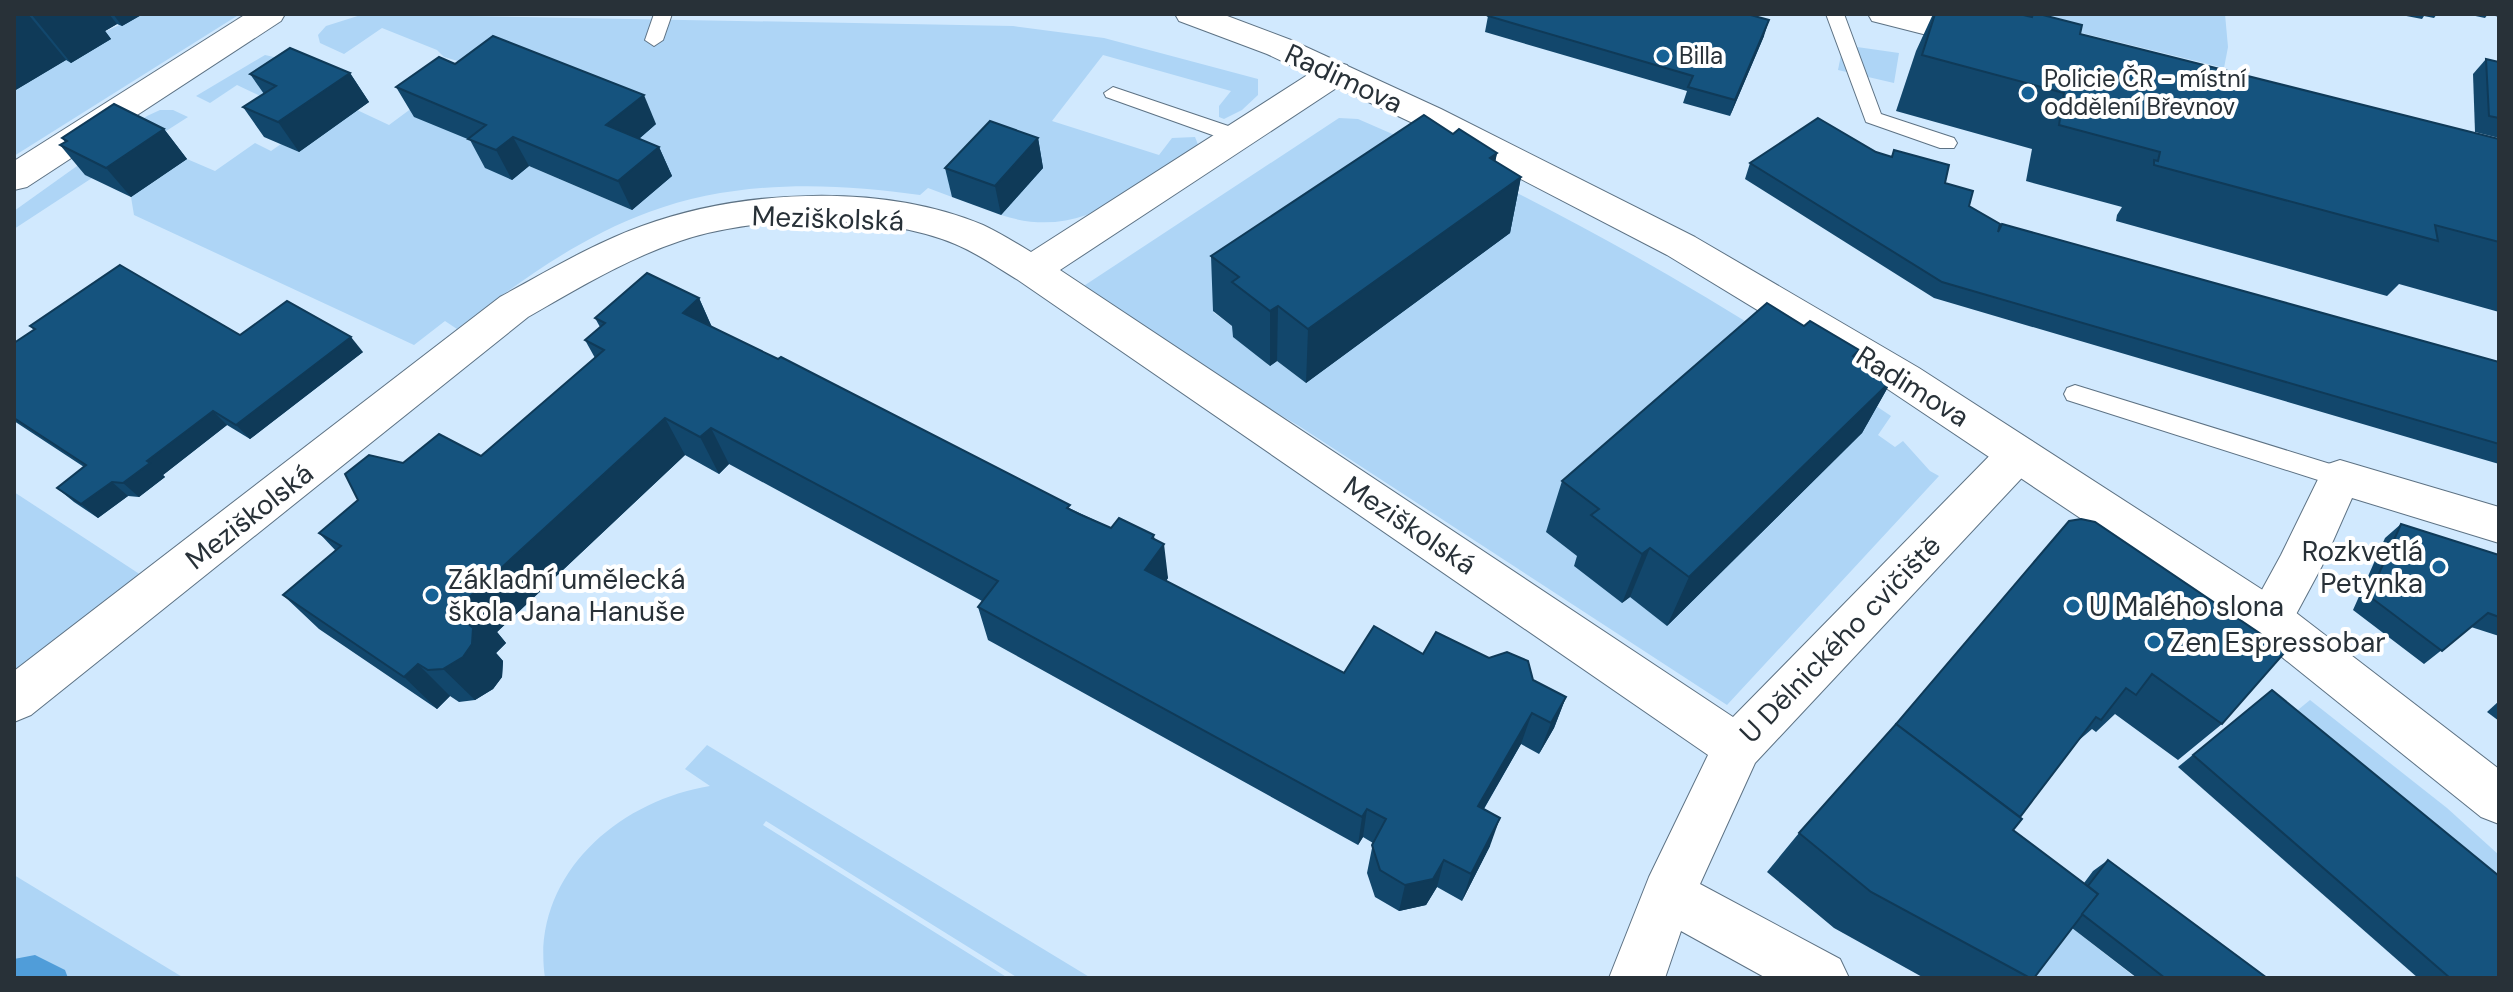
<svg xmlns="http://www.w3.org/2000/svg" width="2513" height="992" viewBox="0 0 2513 992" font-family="'DM Sans',sans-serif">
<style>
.green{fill:#aed5f6;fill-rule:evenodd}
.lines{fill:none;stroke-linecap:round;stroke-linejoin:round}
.stream{fill:#509dd9;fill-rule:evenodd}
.service-casing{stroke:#5d7284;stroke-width:2}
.minor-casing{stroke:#5d7284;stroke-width:2}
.tertiary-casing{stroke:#5d7284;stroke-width:2}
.service{fill:#fff;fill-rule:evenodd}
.minor{fill:#fff;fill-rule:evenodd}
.tertiary{fill:#fff;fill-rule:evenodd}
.wall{fill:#12476c}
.shaded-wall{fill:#0f3a58}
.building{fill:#15537e;stroke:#0f3a58;stroke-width:2}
.poi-dot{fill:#176296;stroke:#fff;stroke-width:3}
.labels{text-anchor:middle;stroke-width:8;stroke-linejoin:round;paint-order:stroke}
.far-poi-label{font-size:24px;fill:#283138;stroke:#fff;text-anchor:start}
.street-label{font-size:28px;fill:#283138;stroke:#fff}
.poi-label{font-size:28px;fill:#283138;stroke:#fff;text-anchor:start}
</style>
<rect width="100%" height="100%" fill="#d1e9fe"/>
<g class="green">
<path d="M143 14H240L14 156V91L66 60 71 63 100 34Z"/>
<path d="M364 14 1013 26 1104 38 1258 79V95L1242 110 1224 119 1219 117V106L1231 91 1103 55 1052 121 1159 155 1172 138 1195 137 1199 147C1134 189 1083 242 1001 215L1042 168 952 197 928 188 920 195C831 182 735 180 649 212 578 238 516 284 457 329L445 321 414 345 134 215 131 197 187 159 215 171 255 143 271 151 281 144 299 152 357 110 389 125 439 88 478 67 444 57 437 50 382 28 344 54 320 43 318 35 326 26ZM455 87 632 210 529 166Z"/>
<path d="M2030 14H2225L2228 47 2224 68 2029 20Z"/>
<path d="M1843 45 1899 53 1894 83 1838 70Z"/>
<path d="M265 55 291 61 273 102 237 85 210 103 196 96Z"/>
<path d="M160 110H173L188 117 152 140 86 175 92 178 14 229V211L147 116Z"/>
<path d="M1339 118 1358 119C1545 198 1724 302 1891 416L1878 435 1895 447 1903 441 1930 471 1939 476 1727 705 1299 426 1073 293ZM1509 233 1306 383 1277 361 1269 366 1240 332 1213 312Z"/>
<path d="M14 492 141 575 14 676Z"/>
<path d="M2310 700 2447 808 2499 855V904L2282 723Z"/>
<path d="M707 745 1091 978H1018L766 821 763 825 1008 978H545C530 877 617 801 710 786L685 769Z"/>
<path d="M14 875 184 978H14Z"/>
<path d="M2058 917 2136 978H2030Z"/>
</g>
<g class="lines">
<path class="stream" d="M35 955 65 970 68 978H14V959Z"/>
<defs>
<g id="service">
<path d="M654 14H672L663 40 654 46 645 40Z"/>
<path d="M1826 14H1844L1881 114 1954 138 1957 143 1954 148H1940L1866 122Z"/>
<path d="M1113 87 1246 132 1249 137 1239 143 1232 142 1106 97 1104 93Z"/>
<path d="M2075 385 2340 467 2348 470 2352 477 2348 484 2340 487 2067 400 2064 394 2067 388Z"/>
</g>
<g id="minor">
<path d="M246 14H285L281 21 27 187 14 190V161Z"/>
<path d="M1868 14H1924L1998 33 2003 40 1998 47 1986 50 1872 21Z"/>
<path d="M1335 62 1347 65 1352 73 1347 81 1060 270 1733 717 2003 442 2018 437 2033 442 2040 454 2033 466 1755 763 1700 884 1840 959 1849 978H1766L1681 931 1665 978H1609L1649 877 1708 755 1018 280C998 268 977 253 955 244 882 213 754 215 680 241 626 259 577 289 528 317L31 715 14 722V671L500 297C546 272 592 244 642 226 743 189 883 183 983 225 1000 233 1016 243 1031 252L1323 65Z"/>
<path d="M2340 460 2499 507V543L2352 498 2322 566 2286 633 2269 639 2252 633 2246 619 2281 555 2325 465Z"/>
</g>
<path id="tertiary" d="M1175 14H1222L1291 40 1441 109 1695 237 1919 368 2286 605 2499 769V824L2481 817 2252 633 1889 390 1667 255 1417 125 1267 54 1179 21Z"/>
</defs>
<use href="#service" class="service-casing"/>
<use href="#minor" class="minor-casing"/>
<use href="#tertiary" class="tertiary-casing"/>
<use href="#service" class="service"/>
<use href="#minor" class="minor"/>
<use href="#tertiary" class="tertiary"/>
</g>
<g class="wall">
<path d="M14 14H143L122 26 117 24 105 31 111 39 71 63 66 60 14 91Z"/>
<path d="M1933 14H2039L2080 34 2499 139V312L2399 284 2387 296 2116 221 2117 215 2122 207 2026 181 2032 149 1896 111 1916 51Z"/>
<path d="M2396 14H2437L2434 18 2424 16 2422 19Z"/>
<path d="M2466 14H2499V17L2488 14 2485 18Z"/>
<path d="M1488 16 1764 36 1730 116 1683 103 1687 91 1485 32Z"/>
<path d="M2486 59 2499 62V138L2475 132 2473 74Z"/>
<path d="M455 64 656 124 639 139 659 147 672 176 632 210 529 166 512 180 485 168 470 140 414 117 396 87Z"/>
<path d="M350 73 369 102 299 152 264 137 243 107 264 94 250 74Z"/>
<path d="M164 129 187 159 131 197 85 175 60 145 65 142 62 138Z"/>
<path d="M1453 134 1497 153 1495 161 1521 177 1510 233 1306 383 1277 361 1270 366 1233 337 1232 326 1213 311 1211 256Z"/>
<path d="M1038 138 1043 168 1001 215 952 197 945 168Z"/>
<path d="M1894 150 1945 183 1969 206 1998 229 2499 362V464L1934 298 1745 179 1750 163 1876 152 1891 157Z"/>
<path d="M699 298 712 327 1071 509 1111 528 1154 539 1168 578 1166 581 1344 673 1423 654 1533 680 1566 697 1554 728 1539 754 1521 744 1484 809 1490 846 1462 901 1437 887 1426 905 1399 911 1375 897 1367 873 1373 843 1363 837 1358 845 988 640 978 607 982 601 729 464 719 474 685 455 497 632 506 643 496 653 503 661 502 677 493 689 475 700 459 702 450 696 437 709 319 629 283 595 336 551 319 533 403 463 481 456 595 358 585 340 600 327 595 318Z"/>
<path d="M30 326 240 335 363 352 250 439 227 425 163 475 165 477 139 497 128 496 98 518 74 502 57 488 84 467 14 421V343L34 330Z"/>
<path d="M1804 326 1859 350 1855 358 1892 380 1862 433 1667 626 1630 597 1622 603 1574 566 1577 556 1546 532 1562 481Z"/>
<path d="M2095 522 2222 724 2178 760 2115 714 2096 732 2092 729 2078 741 2020 817 2013 830 2084 883 2093 871 2108 860 2267 978H2137L2072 928 2034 978H1924L1834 928 1767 872 1799 833Z"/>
<path d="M2401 524 2499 555V636L2471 627 2424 664 2353 610 2385 538Z"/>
<path d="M2272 690 2499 978H2418L2178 767Z"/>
<path d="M2499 701V721L2487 712Z"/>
</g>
<g class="shaded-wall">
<path d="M14 14H28L66 60 14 91Z"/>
<path d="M31 14H109L117 24 105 31 111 39 71 63Z"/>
<path d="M113 14H143L122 26Z"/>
<path d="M1769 20 1764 36 1730 116 1735 100Z"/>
<path d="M350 73 369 102 299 152 278 122Z"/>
<path d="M644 95 656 124 620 155 606 125Z"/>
<path d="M164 129 187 159 131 197 106 168Z"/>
<path d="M513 137 529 166 512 180 496 150Z"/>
<path d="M1038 138 1043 168 1001 215 995 186Z"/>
<path d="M659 147 672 176 632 210 618 181Z"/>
<path d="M1497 153 1488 200 1521 177 1510 233 1306 383 1308 329 1490 158Z"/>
<path d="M699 298 716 337 683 313Z"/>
<path d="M1278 306 1277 361 1270 366V311Z"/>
<path d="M351 337 363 352 250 439 236 425Z"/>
<path d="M1892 380 1862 433 1667 626 1689 577Z"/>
<path d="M213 411 227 425 163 475 165 477 139 497 123 483 147 461Z"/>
<path d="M665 418 685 455 497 632 506 643 496 653 503 661 502 677 493 689 475 700 443 669 465 621 464 602Z"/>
<path d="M711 428 729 464 719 474 700 437Z"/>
<path d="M112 482 128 496 98 518 81 504Z"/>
<path d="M1154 535 1156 555 1164 544 1168 578 1149 604 1145 570 1152 538Z"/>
<path d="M1650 548 1630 597 1622 603 1642 554Z"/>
<path d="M418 664 450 696 437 709 404 677Z"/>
<path d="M1566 697 1554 728 1539 754 1551 723Z"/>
<path d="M1532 713 1521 744 1469 834 1478 806Z"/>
<path d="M1367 809 1363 837 1358 845 1362 817Z"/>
<path d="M1500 818 1490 846 1462 901 1471 874Z"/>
<path d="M1444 860 1437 887 1426 905 1399 911 1405 885Z"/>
</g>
<g class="building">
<path d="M1489 14H1747L1769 20 1735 100 1688 87 1693 76 1488 16Z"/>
<path d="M1935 14H2019L2032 17 2033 14H2039L2082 25 2080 34 2499 139V242L2435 225 2438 241 2154 165V160L2158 161 2160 152 2059 125 2064 93 1922 55Z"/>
<path d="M493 36 644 95 606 125 659 147 618 181 513 137 496 150 468 139 486 125 396 87 439 57 455 64Z"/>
<path d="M290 48 350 73 278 122 243 107 276 86 250 74Z"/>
<path d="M2486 59 2499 62V118L2489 116Z"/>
<path d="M114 104 164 129 106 168 60 145 67 141 62 138Z"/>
<path d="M1424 115 1453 134 1459 129 1497 153 1490 158 1521 177 1308 329 1278 306 1270 311 1232 282 1239 277 1211 256Z"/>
<path d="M1818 118 1876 152 1892 157 1894 150 1949 165 1945 183 1973 191 1969 206 2000 224 1998 232 2002 224 2499 362V444L1942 282 1750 163Z"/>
<path d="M990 121 1038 138 995 186 945 168Z"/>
<path d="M120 265 240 335 287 301 351 337 236 425 213 411 147 461 150 463 123 483 112 482 81 504 57 488 86 465 14 418V343L35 329 30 326Z"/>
<path d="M647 273 699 298 683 313 778 359 781 357 1070 505 1067 508 1079 514 1111 528 1119 518 1154 535 1152 538 1164 544 1145 570 1344 673 1374 626 1423 654 1436 632 1489 658 1507 652 1528 661 1533 680 1566 697 1551 723 1532 713 1478 806 1500 818 1471 874 1444 860 1433 879 1405 885 1380 870 1372 845 1386 819 1367 809 1362 817 978 607 998 581 711 428 700 437 665 418 464 602 477 609 465 621 473 628 472 644 463 657 443 669 428 670 418 664 404 677 283 595 341 546 319 533 358 500 345 474 369 455 403 463 439 434 481 456 604 350 585 340 605 323 595 318Z"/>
<path d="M1767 303 1804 326 1810 321 1859 350 1853 356 1892 380 1689 577 1650 548 1642 554 1591 515 1599 509 1562 481Z"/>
<path d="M2081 519 2095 522 2286 651 2222 724 2152 674 2136 695 2126 688 2101 720 2096 717 2020 817 1896 724 2069 521Z"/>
<path d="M2401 524 2499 555V617L2488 613 2442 651 2369 596Z"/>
<path d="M2272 690 2499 876V978H2450L2193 755Z"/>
<path d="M1896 724 2022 819 2013 830 2098 894 2034 978H2030L1871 892 1799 833Z"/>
<path d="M2108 860 2267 978H2165L2082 914 2098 894 2088 886Z"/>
</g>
<g class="poi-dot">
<circle cx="1663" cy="56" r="8"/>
<circle cx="2028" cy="93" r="8"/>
<circle cx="2439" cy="567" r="8"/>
<circle cx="432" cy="595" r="8"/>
<circle cx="2073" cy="606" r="8"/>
<circle cx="2154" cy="642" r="8"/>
</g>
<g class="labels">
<g class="far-poi-label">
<text x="1679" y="64">Billa</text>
<text x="2044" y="87">Policie ČR - místní<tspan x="2044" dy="28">oddělení Břevnov</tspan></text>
</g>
<g class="street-label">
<text transform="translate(1344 78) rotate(25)" y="10">Radimova</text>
<text transform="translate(828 218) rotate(2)" y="10">Meziškolská</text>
<text transform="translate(1913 386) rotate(32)" y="10">Radimova</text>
<text transform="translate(249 516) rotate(-38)" y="10">Meziškolská</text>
<text transform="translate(1410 525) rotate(34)" y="10">Meziškolská</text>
<text transform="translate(1840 639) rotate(-46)" y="10">U Dělnického cvičiště</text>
</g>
<g class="poi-label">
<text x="2423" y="561" text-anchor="end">Rozkvetlá<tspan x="2423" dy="32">Petynka</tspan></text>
<text x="448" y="589">Základní umělecká<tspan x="448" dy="32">škola Jana Hanuše</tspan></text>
<text x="2089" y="616">U Malého slona</text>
<text x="2170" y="652">Zen Espressobar</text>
</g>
</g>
<rect width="2513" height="992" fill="none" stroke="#283138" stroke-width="32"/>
</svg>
